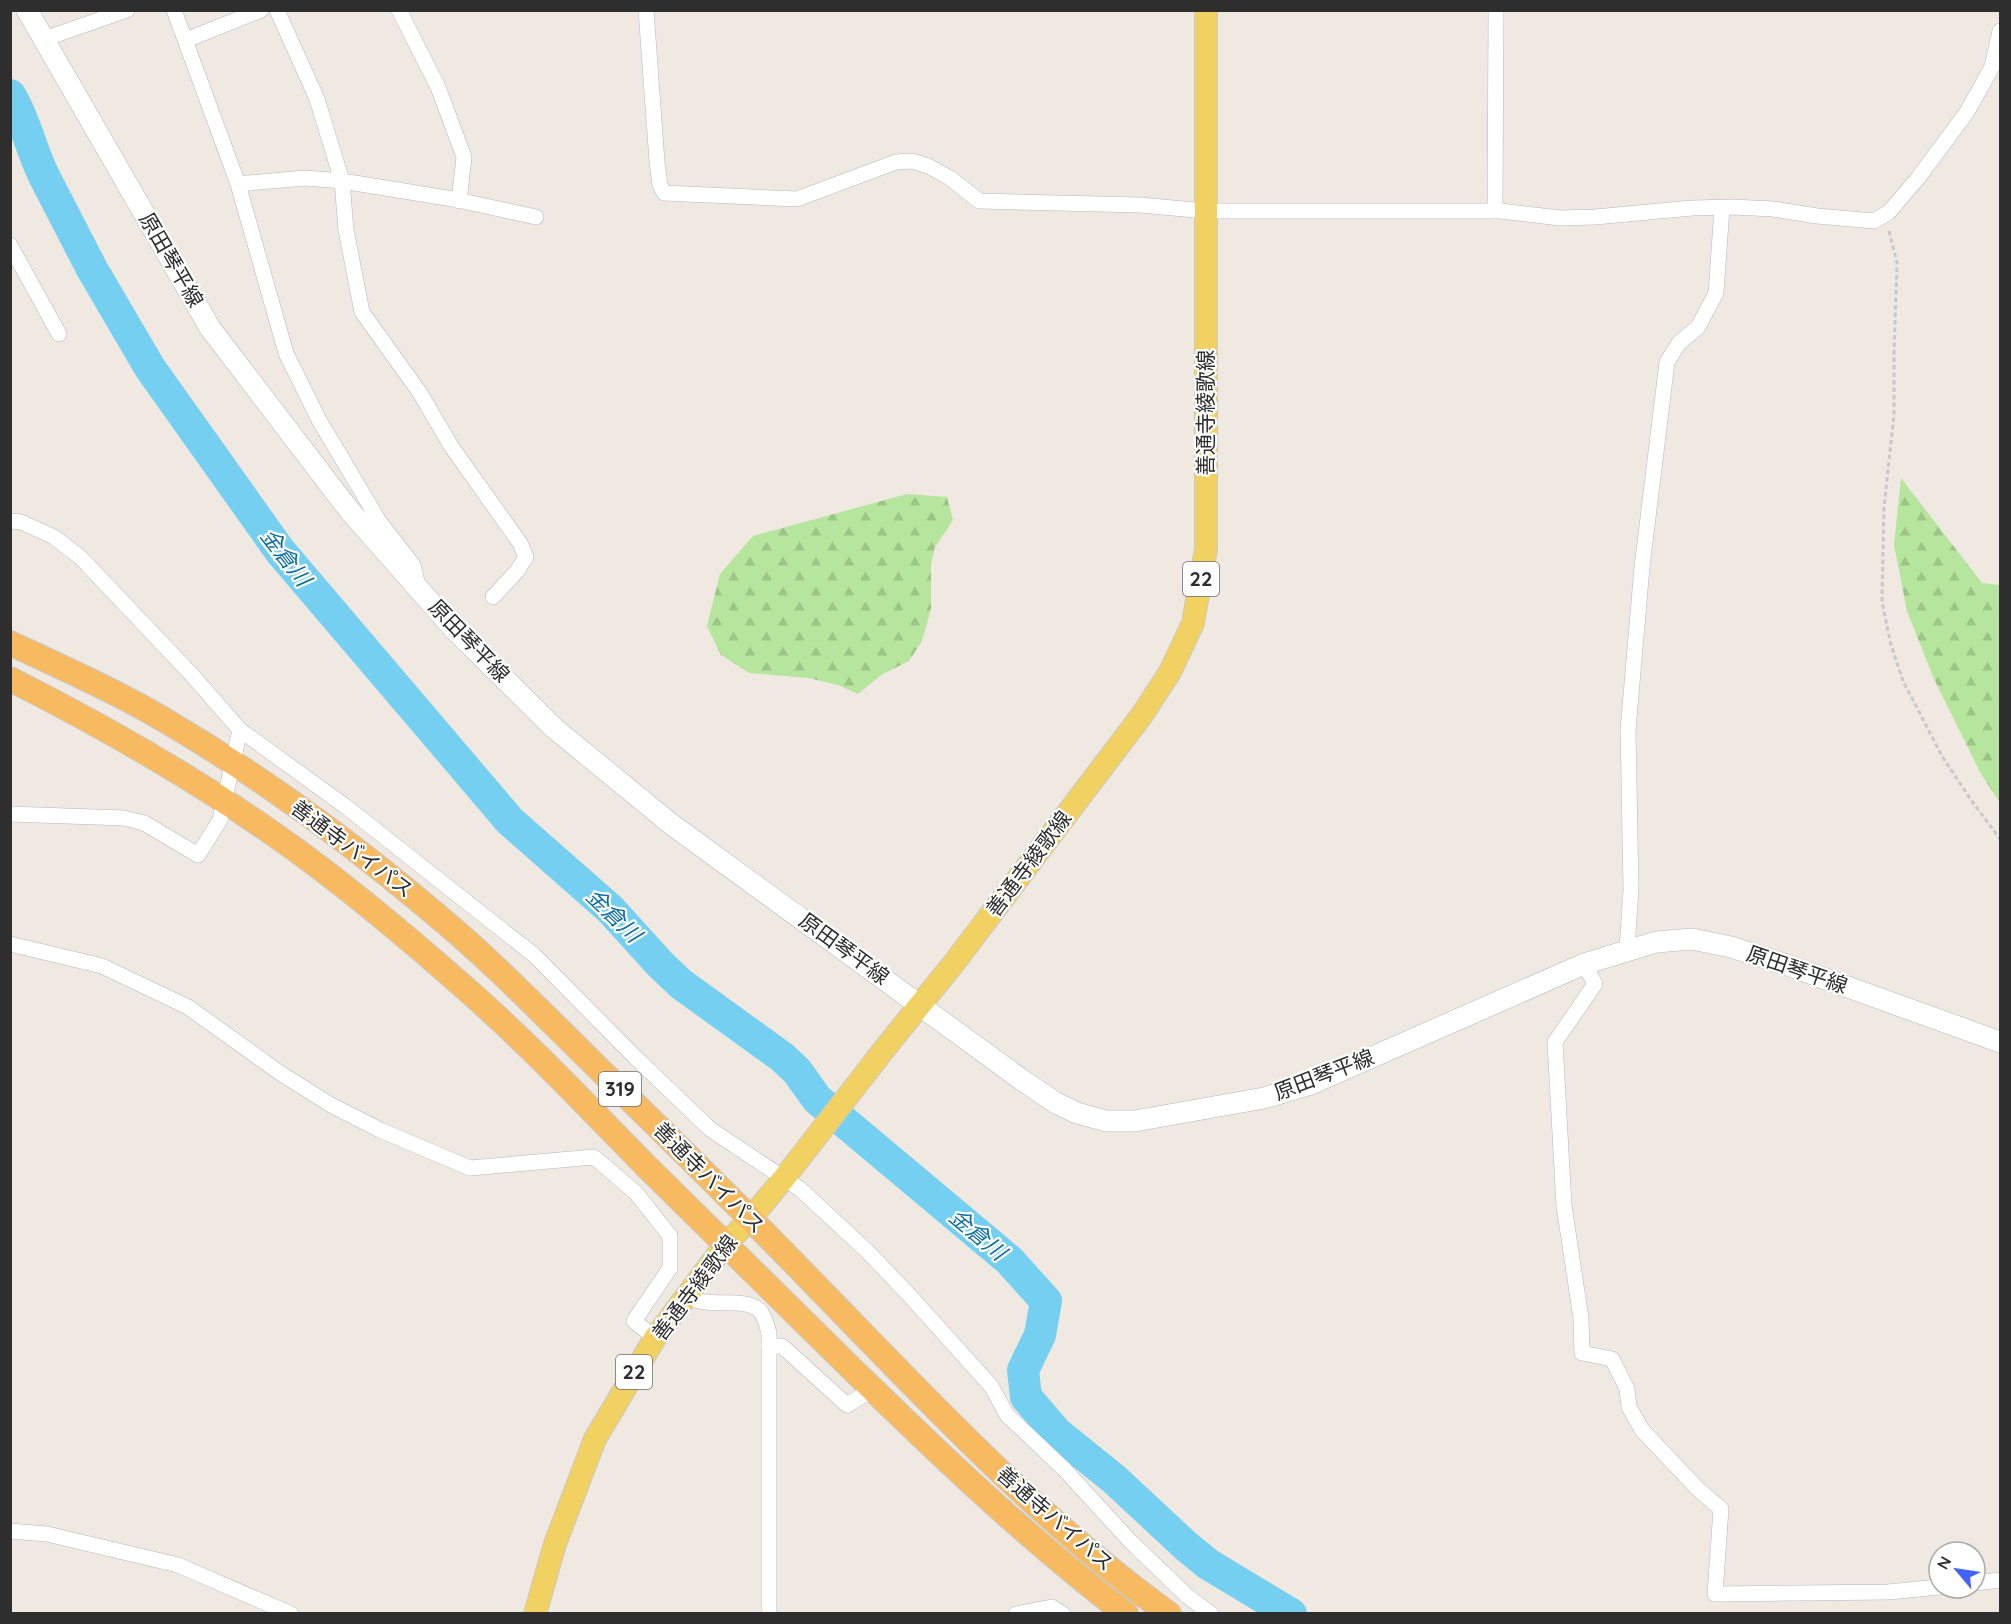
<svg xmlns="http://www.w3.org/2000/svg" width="2011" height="1624" viewBox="0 0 2011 1624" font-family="Quicksand,'Noto Sans JP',sans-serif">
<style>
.forest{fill:url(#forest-firs)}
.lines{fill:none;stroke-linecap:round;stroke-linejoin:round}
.river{stroke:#75cff0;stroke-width:32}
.minor-casing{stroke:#b4b7c1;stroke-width:16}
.secondary-casing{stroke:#b4b7c1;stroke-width:22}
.primary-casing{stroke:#c9c9c9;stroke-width:24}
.trunk-casing{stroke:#c9c9c9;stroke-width:26}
.path{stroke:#c9c9c9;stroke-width:3;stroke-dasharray:4.5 3;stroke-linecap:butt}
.minor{stroke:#fff;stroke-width:15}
.secondary{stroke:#fff;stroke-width:21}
.primary{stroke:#f2d163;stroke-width:22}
.trunk{stroke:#f8ba60;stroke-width:24}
.labels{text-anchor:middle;stroke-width:4.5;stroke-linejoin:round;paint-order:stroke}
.shield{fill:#fff;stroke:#6d6d6d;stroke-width:1.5}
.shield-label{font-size:20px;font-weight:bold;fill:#2e2e2e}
.street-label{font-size:21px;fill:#2e2e2e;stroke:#fff}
.water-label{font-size:22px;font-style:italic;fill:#0d6fa3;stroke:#fff}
</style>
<defs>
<pattern id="forest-firs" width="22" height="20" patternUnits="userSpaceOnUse" patternTransform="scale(1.5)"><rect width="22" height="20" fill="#b6e59e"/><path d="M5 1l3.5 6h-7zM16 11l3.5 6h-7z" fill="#9dc588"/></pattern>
</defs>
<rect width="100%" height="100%" fill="#efe9e1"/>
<g class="forest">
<path d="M1901 478 1982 583 2000 585V803L1980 772 1934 679 1907 611 1894 545Z"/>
<path d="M907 494 947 497 953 520 935 547 931 564V609L922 641 909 661 881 675 858 694 838 685 808 678 749 673 721 655 707 626 720 574 753 536Z"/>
</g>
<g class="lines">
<path class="river" d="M10 95C26 121 31 151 45 178L92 269 150 368 280 551 510 821 610 909 660 964 681 984 782 1057 797 1071 817 1099 1009 1260 1046 1301 1040 1335 1023 1370 1026 1397 1057 1433 1114 1479 1186 1546 1208 1564 1291 1614"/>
<defs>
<g id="minor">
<path d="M174 10 238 184 286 353 319 420 379 521 413 565 418 586"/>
<path d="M277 10 317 99 342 181 346 230 362 312 420 393 451 446 520 543 526 557 517 571 493 597"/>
<path d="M399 10 438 87 464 157 459 201"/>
<path d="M646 10 657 162 660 185 664 193 797 199 896 162 912 161 928 166 950 178 979 201 1140 205 1206 211H1501L1560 218 1595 217 1692 208 1733 207 1773 209 1817 216 1874 221 1889 212 1918 178 1967 112 1992 67 2000 31"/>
<path d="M44 39 127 10"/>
<path d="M186 40 261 10"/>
<path d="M238 184 305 178 342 181 453 199 536 217"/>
<path d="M1495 211 1496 10"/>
<path d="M10 245 59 334"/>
<path d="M10 521 21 522 54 537 81 558 191 674 240 730 345 806 534 955 635 1057 710 1129 800 1189 867 1251 910 1296 991 1386 1007 1415 1064 1469 1130 1541 1186 1595 1211 1614"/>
<path d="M10 814 124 818 144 823 198 855 220 820 240 730"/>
<path d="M10 944 102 966 188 1007 280 1073 331 1105 380 1130 470 1168 594 1157 636 1193 670 1236V1268L634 1321 655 1338"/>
<path d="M1627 949 1631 889 1628 730 1642 567 1667 362 1679 343 1698 327 1716 293 1722 208"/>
<path d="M1584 964 1595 984 1555 1042 1564 1206 1581 1318 1582 1353 1612 1359 1627 1389 1629 1407 1642 1430 1698 1489 1721 1509 1715 1594 1888 1592 1939 1587"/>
<path d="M687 1296C708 1310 745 1295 760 1311 765 1316 767 1327 769 1333V1614"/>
<path d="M769 1346H782L847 1405 873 1389"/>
<path d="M10 1531 47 1534 178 1565 291 1614"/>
<path d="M1975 1583 2000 1580"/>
<path d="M1016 1614 1052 1607 1063 1614"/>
</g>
<path id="secondary" d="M27 10 210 328 349 510 453 628 554 728 671 824 1022 1080 1056 1103 1077 1113 1106 1121H1135L1264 1098 1311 1084 1584 964 1656 942 1692 939 1731 947 1787 965 2000 1042"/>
<path id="primary" d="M535 1614 555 1544 595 1439 655 1338 725 1245 751 1218 785 1177 886 1047 954 963 1142 715 1170 672 1193 623 1206 549V10"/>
<g id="trunk">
<path d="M10 643C61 667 113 690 161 718 257 774 349 841 434 913 491 960 542 1013 595 1065 660 1129 726 1193 790 1259 911 1382 1028 1512 1169 1614"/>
<path d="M10 679C105 727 196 779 282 840 346 885 406 936 465 988 529 1044 588 1107 648 1168 716 1235 784 1302 852 1369 940 1455 1028 1539 1126 1614"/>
</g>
</defs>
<use href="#minor" class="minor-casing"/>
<use href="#secondary" class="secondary-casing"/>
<use href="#primary" class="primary-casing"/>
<use href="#trunk" class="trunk-casing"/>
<path class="path" d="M1889 231 1897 263 1894 354V415L1884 507 1882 602 1891 645 1903 681 1942 756 1971 800 2000 839"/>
<use href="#minor" class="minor"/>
<use href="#secondary" class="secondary"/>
<use href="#primary" class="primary"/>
<use href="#trunk" class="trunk"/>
</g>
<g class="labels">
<g class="shield">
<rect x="1183" y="562" width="36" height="34" rx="4.5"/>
<rect x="599" y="1072" width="42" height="34" rx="4.5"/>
<rect x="616" y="1355" width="36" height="34" rx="4.5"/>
</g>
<g class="shield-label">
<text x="1201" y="586">22</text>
<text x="620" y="1096">319</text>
<text x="634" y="1379">22</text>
</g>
<g class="street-label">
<text transform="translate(171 260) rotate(60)" y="7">原田琴平線</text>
<text transform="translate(1206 413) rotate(-90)" y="7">善通寺綾歌線</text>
<text transform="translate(469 641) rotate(46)" y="7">原田琴平線</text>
<text transform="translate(352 849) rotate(37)" y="7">善通寺バイパス</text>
<text transform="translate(1029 864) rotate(-53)" y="7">善通寺綾歌線</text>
<text transform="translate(844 949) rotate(36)" y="7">原田琴平線</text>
<text transform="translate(1797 970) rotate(19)" y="7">原田琴平線</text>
<text transform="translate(1324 1075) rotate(-21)" y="7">原田琴平線</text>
<text transform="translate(709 1178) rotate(45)" y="7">善通寺バイパス</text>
<text transform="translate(695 1288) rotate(-53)" y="7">善通寺綾歌線</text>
<text transform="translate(1055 1519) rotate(41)" y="7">善通寺バイパス</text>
</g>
<g class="water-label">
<text transform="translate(286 557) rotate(52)" y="8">金倉川</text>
<text transform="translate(614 915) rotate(44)" y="8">金倉川</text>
<text transform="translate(978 1234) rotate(40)" y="8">金倉川</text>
</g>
</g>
<rect width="2011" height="1624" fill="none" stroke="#2e2e2e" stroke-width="24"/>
<g transform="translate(1957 1570) rotate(299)"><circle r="28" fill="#ffffff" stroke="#ababab" stroke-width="1.5"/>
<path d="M0-4.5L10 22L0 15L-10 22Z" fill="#4264fb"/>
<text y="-9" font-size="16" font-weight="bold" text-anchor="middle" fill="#2e2e2e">N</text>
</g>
</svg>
